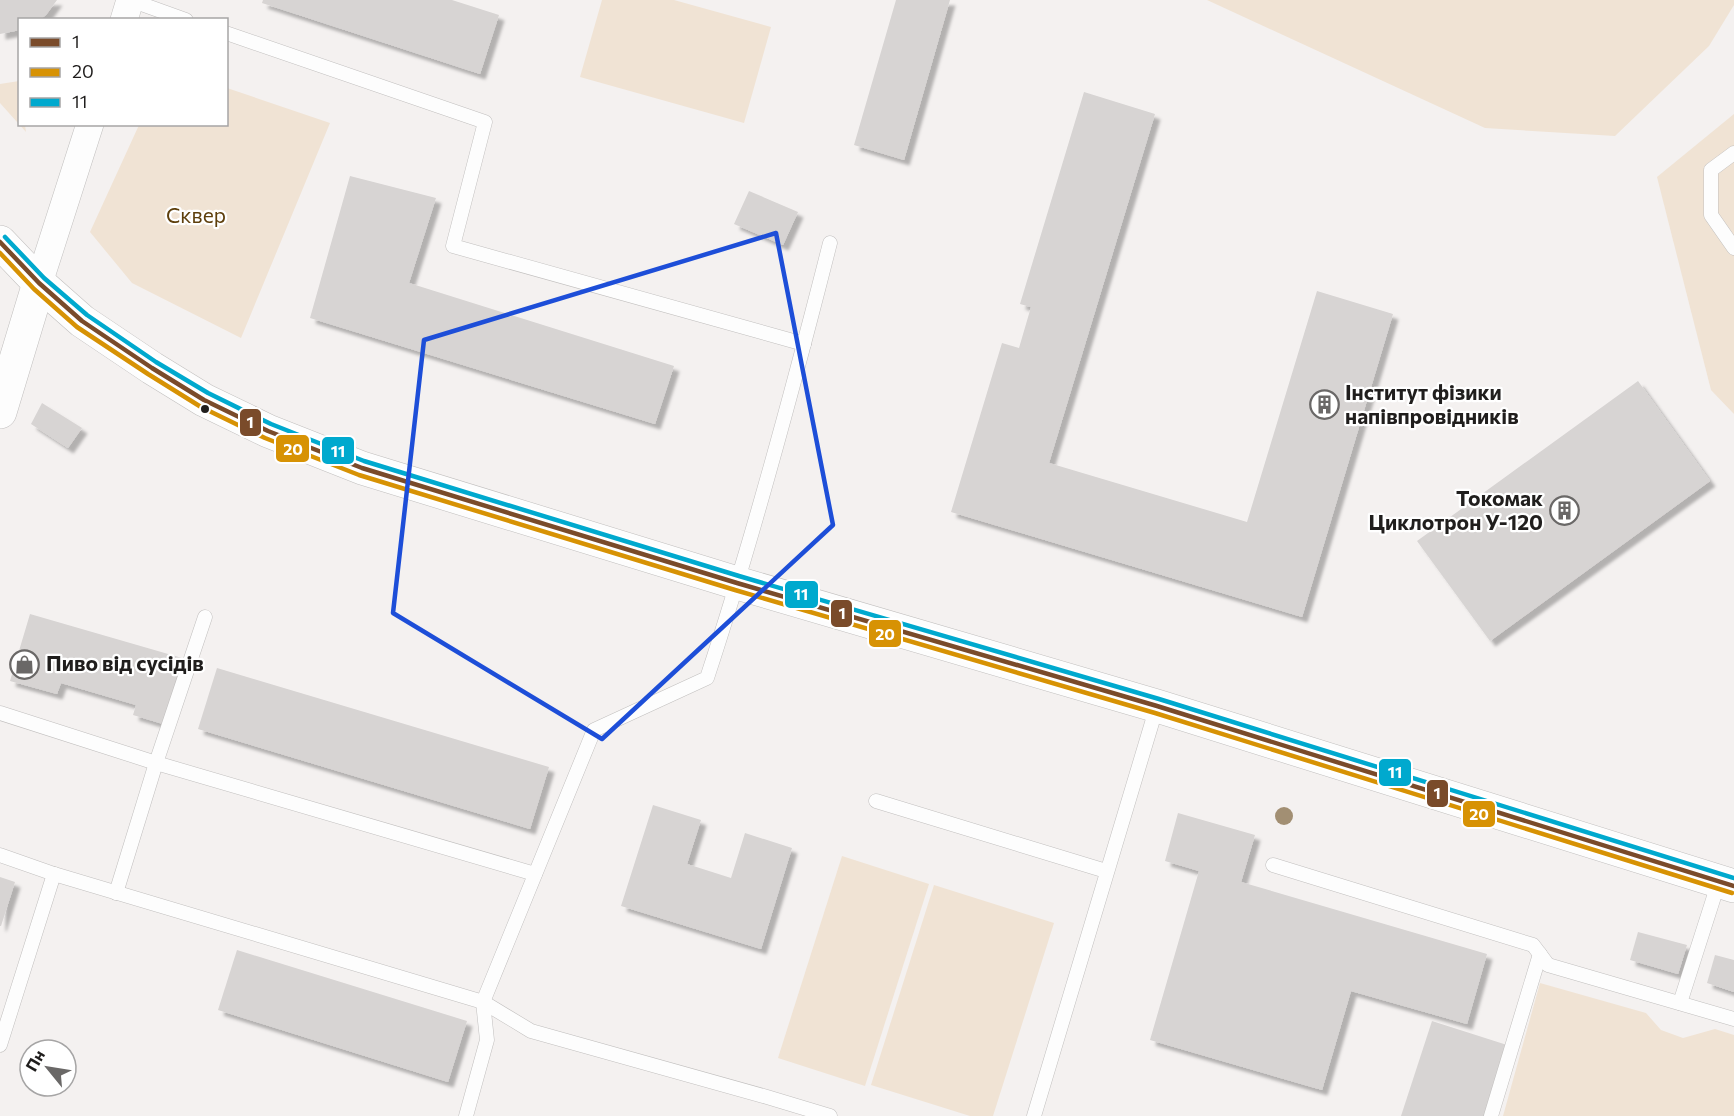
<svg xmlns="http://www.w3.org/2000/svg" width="1734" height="1116" viewBox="0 0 1734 1116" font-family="Commissioner,sans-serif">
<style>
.green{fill:#f0e3d4}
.building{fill:#d7d4d3;filter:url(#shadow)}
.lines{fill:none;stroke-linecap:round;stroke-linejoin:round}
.service-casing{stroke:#c1bfbe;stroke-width:15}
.minor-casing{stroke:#c1bfbe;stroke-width:28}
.tertiary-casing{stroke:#c1bfbe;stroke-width:34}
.secondary-casing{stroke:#c1bfbe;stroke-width:34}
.service{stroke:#fdfdfd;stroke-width:14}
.minor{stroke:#fdfdfd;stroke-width:27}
.tertiary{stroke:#fdfdfd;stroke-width:33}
.secondary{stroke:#fdfdfd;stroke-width:33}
.bus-1-casing{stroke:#fff;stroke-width:9}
.bus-2-casing{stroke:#fff;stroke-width:9}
.bus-3-casing{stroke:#fff;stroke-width:9}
.bus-1{stroke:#7a4b2a;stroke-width:4.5}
.bus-2{stroke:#d79204;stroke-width:4.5}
.bus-3{stroke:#00a9ce;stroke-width:4.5}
.tree{fill:#a28f73}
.marked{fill:none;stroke:#1d4ed8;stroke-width:4.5;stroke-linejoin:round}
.bus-dot{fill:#201e1d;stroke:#fff;stroke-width:2}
.labels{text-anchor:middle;stroke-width:4.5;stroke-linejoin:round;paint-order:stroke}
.park-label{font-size:21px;fill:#5e3f0c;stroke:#fff}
.poi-label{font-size:21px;font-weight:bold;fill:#201e1d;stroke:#fff;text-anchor:start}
.line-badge{stroke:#fff;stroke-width:2}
.badge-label{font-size:16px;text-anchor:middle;font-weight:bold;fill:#fff}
</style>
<defs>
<filter id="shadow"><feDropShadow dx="5.5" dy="5.5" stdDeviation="1.5" flood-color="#0004"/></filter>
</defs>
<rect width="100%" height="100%" fill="#f4f1f0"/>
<g class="green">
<path d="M602 0H674L771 27 744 123 580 77Z"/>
<path d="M1207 0H1734V5L1709 46 1615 136 1485 128Z"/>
<path d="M19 81 20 124 25 125 26 132 0 103V84Z"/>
<path d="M227 88 330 123 241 338 132 283 90 232 139 125 226 124Z"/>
<path d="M1734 114V414L1711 390 1657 177Z"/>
<path d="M842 856 929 884 865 1086 778 1058Z"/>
<path d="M934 885 1054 923 993 1116H970L871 1085Z"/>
<path d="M1540 983 1646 1013 1661 1030 1683 1038 1715 1029 1734 1035V1116H1503Z"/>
</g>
<g class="building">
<path d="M0 0H57L46 15 39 20H20V30L0 34Z"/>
<path d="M263 0H452L499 15 480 74 262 3Z"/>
<path d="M896 0H950L904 160 854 145Z"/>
<path d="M1084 92 1155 114 1049 463 1247 522 1317 291 1393 314 1302 617 951 512 1002 343 1019 348 1031 307 1020 304Z"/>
<path d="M350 176 436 198 409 283 674 366 655 424 310 318Z"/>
<path d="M749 191 798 212 783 245 734 224Z"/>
<path d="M1638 381 1710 481 1490 641 1417 541Z"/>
<path d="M42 403 82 428 68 448 31 424Z"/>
<path d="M30 614 182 658 163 724 133 715 136 705 61 683 57 694 10 681Z"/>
<path d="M217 668 549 767 530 829 198 729Z"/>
<path d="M653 805 701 820 687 864 731 878 745 833 792 848 761 949 621 906Z"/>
<path d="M1178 813 1255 835 1241 882 1487 954 1467 1024 1351 991 1322 1090 1150 1040 1199 871 1165 861Z"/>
<path d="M0 877 15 882 1 926H0Z"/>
<path d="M1638 932 1687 945 1678 974 1630 960Z"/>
<path d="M237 950 467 1021 448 1082 218 1010Z"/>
<path d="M1715 955 1734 960V992L1707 983Z"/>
<path d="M1432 1021 1507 1045 1484 1116H1401Z"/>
</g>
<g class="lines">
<defs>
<g id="service">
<path d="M130 0 186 20"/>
<path d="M226 33 485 122 453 246 804 344"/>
<path d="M1734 153 1711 170V215L1734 248"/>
<path d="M0 713 156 763 535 874"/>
<path d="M876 801 1106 871"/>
<path d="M0 855 54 874 483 1002 531 1031 767 1097 830 1116"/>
<path d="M1273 865 1533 945 1548 965 1734 1019"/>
<path d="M116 893 156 763 205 617"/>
<path d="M1680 1003 1719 881"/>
<path d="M0 1045 54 874"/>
<path d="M466 1116 487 1040 483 1002 594 730 707 678C754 535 793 389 830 243"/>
<path d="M1034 1116 1157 706"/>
<path d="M1491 1116 1540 954"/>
</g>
<g id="minor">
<path d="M124 20 130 0"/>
<path d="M39 283 90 124"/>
</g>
<path id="tertiary" d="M0 412 39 283"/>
<path id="secondary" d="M0 242 39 283 82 321 152 368 204 400 268 431 362 468 737 583 1157 706 1734 886"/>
</defs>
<use href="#service" class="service-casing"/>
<use href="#minor" class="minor-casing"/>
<use href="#tertiary" class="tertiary-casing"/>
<use href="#secondary" class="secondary-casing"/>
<use href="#service" class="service"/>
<use href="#minor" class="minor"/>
<use href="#tertiary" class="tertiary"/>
<use href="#secondary" class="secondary"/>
<defs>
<path id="bus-1" d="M0 242 39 283 82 321 152 368 204 400 268 431 362 468 737 583 1157 706 1734 886"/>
<path id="bus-2" d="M0 253 34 289 77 327 148 374 201 407 265 438 359 475 735 590 1155 713 1732 893"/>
<path id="bus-3" d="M5 237 44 278 87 315 156 362 208 393 271 424 364 461 739 576 1159 699 1734 878"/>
</defs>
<use href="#bus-1" class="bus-1-casing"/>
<use href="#bus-2" class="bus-2-casing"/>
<use href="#bus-3" class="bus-3-casing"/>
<use href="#bus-1" class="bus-1"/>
<use href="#bus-2" class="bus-2"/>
<use href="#bus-3" class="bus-3"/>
</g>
<circle class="tree" cx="1284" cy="816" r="9"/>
<path class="marked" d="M776 233 833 525 602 739 393 613 424 340Z"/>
<defs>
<symbol id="building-ring" viewBox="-11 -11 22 22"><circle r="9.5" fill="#fff" stroke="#6a6867" stroke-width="1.5"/><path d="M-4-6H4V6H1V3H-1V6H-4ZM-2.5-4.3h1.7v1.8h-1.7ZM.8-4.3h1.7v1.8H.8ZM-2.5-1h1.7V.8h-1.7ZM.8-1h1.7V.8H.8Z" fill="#6a6867"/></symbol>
<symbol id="shop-ring" viewBox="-11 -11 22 22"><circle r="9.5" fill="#fff" stroke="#6a6867" stroke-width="1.5"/><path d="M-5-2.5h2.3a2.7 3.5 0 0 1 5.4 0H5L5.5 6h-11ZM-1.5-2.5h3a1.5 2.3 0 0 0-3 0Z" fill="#6a6867"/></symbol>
</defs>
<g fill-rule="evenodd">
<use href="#building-ring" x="1308" y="388" width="33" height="33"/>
<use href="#building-ring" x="1548" y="494" width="33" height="33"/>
<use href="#shop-ring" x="8" y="648" width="33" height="33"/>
</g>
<circle class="bus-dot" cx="205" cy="409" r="5"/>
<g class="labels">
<g class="park-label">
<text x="196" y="223">Сквер</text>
</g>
<g class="poi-label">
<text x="1345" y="400">Інститут фізики<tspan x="1345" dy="24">напівпровідників</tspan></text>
<text x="1543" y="506" text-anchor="end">Токомак<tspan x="1543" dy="24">Циклотрон У-120</tspan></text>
<text x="46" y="671">Пиво від сусідів</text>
</g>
</g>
<g class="line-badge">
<rect x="239" y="408" width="23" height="29" rx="6" fill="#7a4b2a"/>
<rect x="275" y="434" width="35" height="29" rx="6" fill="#d79204"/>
<rect x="321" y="436" width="34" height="29" rx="6" fill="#00a9ce"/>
<rect x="784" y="580" width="35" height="29" rx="6" fill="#00a9ce"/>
<rect x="830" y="599" width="23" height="29" rx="6" fill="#7a4b2a"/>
<rect x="868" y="619" width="34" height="29" rx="6" fill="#d79204"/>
<rect x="1378" y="758" width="34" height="29" rx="6" fill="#00a9ce"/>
<rect x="1426" y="779" width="23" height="29" rx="6" fill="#7a4b2a"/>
<rect x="1462" y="800" width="34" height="28" rx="6" fill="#d79204"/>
</g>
<g class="badge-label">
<text x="250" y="428">1</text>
<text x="293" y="455">20</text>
<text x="338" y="457">11</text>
<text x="801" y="600">11</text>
<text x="842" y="619">1</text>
<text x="885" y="640">20</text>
<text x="1395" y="778">11</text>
<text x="1437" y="799">1</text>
<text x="1479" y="820">20</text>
</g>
<rect x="18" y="18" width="210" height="108" fill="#ffffff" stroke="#a6a5a5" stroke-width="1.5"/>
<rect x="30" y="38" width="30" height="9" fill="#7a4b2a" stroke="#a6a5a5" stroke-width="1.5"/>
<text x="72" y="48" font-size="18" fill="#201e1d">1</text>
<rect x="30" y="68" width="30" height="9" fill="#d79204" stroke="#a6a5a5" stroke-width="1.5"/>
<text x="72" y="78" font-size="18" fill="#201e1d">20</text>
<rect x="30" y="98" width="30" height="9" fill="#00a9ce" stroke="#a6a5a5" stroke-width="1.5"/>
<text x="72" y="108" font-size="18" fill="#201e1d">11</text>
<g transform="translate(48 1068) rotate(300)"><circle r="28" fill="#ffffff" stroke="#a6a5a5" stroke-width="1.5"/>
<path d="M0-4.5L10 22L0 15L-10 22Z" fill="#6a6867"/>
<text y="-9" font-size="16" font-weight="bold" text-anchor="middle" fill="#201e1d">Пн</text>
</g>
</svg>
